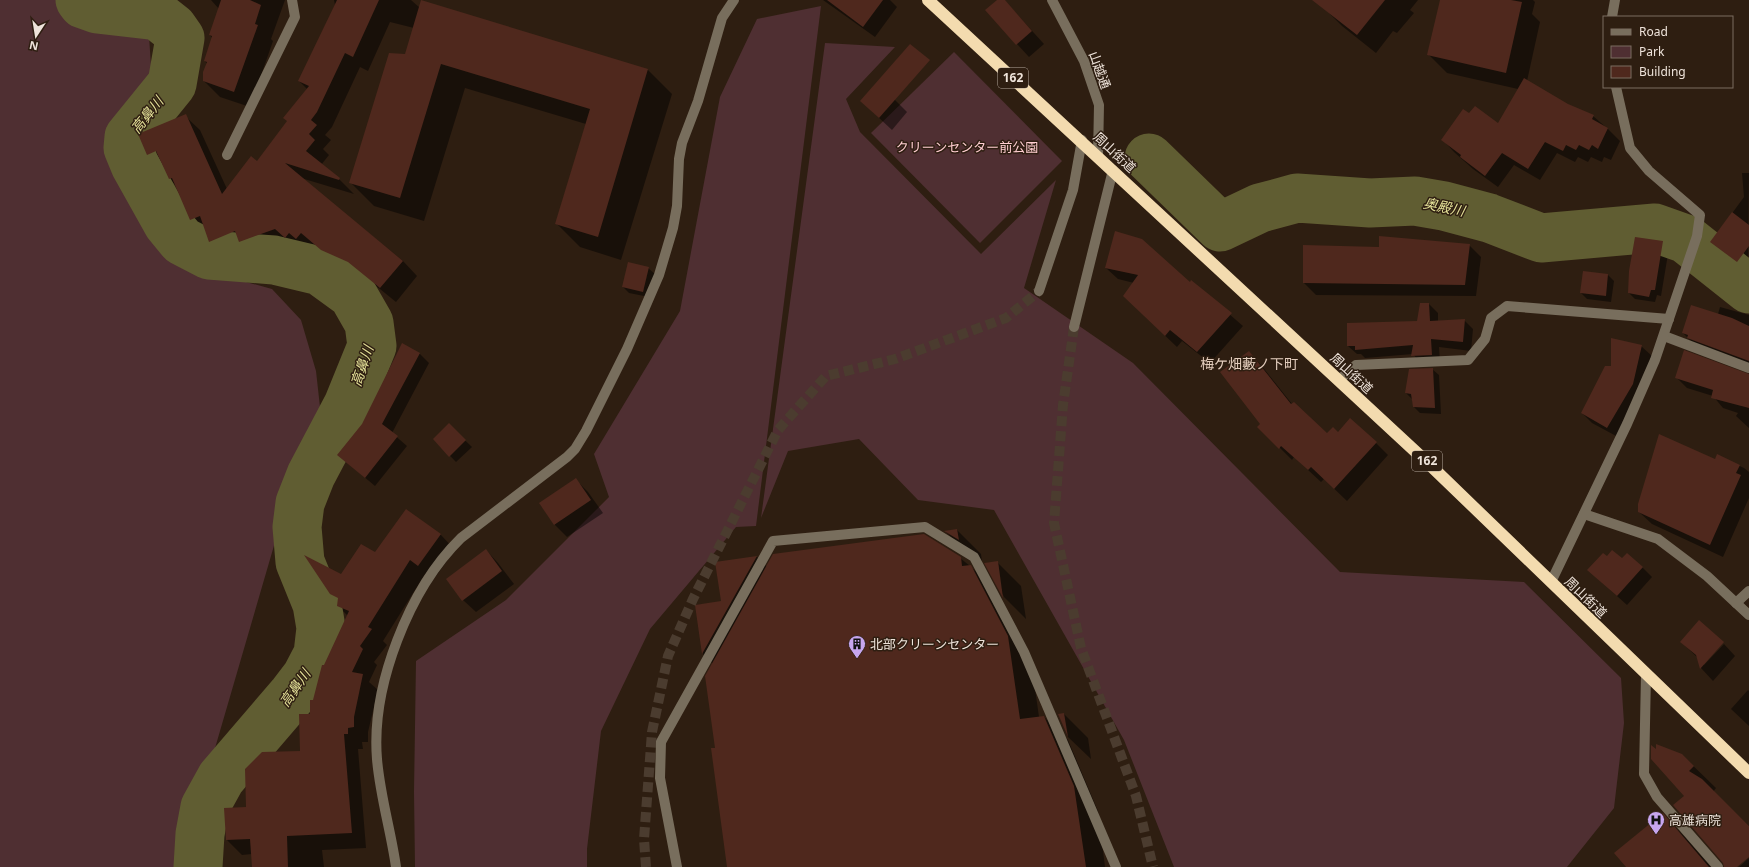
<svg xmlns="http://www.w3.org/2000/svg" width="1749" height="867" viewBox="0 0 1749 867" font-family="'Noto Sans','Noto Sans JP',sans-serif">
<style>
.green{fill:#4f2f32}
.shadow{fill:#0007}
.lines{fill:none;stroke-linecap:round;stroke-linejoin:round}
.river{stroke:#605d32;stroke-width:49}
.building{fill:#4f281d}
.minor-tunnel{stroke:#4b3c2f;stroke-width:10;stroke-dasharray:10 5;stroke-linecap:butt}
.minor{stroke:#786e5d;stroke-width:10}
.highway{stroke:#f3dbaf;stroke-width:12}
.labels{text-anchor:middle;stroke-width:3;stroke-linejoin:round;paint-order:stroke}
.shield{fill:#2e1e11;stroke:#b4a89e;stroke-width:1}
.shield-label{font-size:12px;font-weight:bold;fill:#eee3da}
.street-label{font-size:13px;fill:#eee3da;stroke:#2e1e11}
.park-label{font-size:13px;fill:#ffced1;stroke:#2e1e11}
.poi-label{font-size:13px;fill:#eee3da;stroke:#2e1e11;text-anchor:start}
.water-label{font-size:14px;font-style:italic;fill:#e5e299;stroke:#2e1e11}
.neighbourhood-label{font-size:14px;fill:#e3cdbd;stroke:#2e1e11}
</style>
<rect width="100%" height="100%" fill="#2e1e11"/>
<g class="green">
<path d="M0 0H59L65 17 149 36 152 81 117 156 168 250 217 274 272 289 301 320 316 371 320 407 280 525 183 858 185 867H0Z"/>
<path d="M821 6 756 526 736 527 650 629 601 731 587 849V867H415L414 792 416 661 506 600 609 497 594 454 680 311 720 97 757 19Z"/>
<path d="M825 43 895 47 846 99 860 132 981 254 1056 180 1024 288 1133 363 1340 572 1524 582 1621 678 1624 723 1614 808 1567 867H1174L1124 740 994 510 918 500 859 439 788 451 761 518Z"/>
<path d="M954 52 1062 161 980 243 871 133Z"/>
</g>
<g class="shadow">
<path d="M114 0H161L131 19Z"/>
<path d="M211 0H285L271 39 273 41 250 107 220 97 204 81 207 64 205 61 212 38 210 35 219 9Z"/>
<path d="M334 0H411L420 8 422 2 648 70 672 94 621 260 580 247 556 223 586 124 465 88 424 221 374 206 350 182 406 55 414 28 390 22 368 71 360 67 332 127 325 135 331 140 323 149 329 155 321 165 339 179 354 194 301 178 403 261 417 276 396 302 364 276 337 265 317 247 312 253 304 247 300 252 290 243 254 256 246 248 225 256 210 241 207 234 191 219 176 186 170 179 165 168 162 169 148 154 185 116 200 130 227 189 257 162 288 122 307 89 299 81 335 5Z"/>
<path d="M823 0H890L897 7 875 37Z"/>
<path d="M998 0H1004L1044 44 1029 57 1017 44Z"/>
<path d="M1330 0H1418L1410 10 1414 13 1397 33 1393 31 1376 53 1342 26 1324 8Z"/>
<path d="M1441 0H1533L1535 2 1532 14 1540 22 1527 81 1568 105 1593 116 1608 129 1620 141 1611 160 1604 157 1602 162 1591 157 1588 162 1578 157 1575 162 1557 153 1540 180 1514 165 1498 187 1473 169 1454 152 1442 139 1470 115 1498 125 1518 89 1447 73 1428 54Z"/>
<path d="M895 100 907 112 892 130 861 101Z"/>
<path d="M1742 173H1749L1748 272 1722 252 1711 242 1744 197Z"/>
<path d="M1662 242 1669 248 1661 296 1657 295 1655 302 1635 299 1629 293Z"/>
<path d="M1469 245 1481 257 1476 296 1316 295 1304 283 1380 248Z"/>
<path d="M648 268 655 274 649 297 629 293 623 287Z"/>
<path d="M1106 268 1190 283 1192 282 1243 326 1210 363 1182 341 1177 347 1136 308 1134 283 1118 279Z"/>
<path d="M1608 275 1614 281 1611 302 1587 299 1581 293Z"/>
<path d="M1429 304 1438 313V321L1464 320 1473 329 1471 351 1439 347 1440 363 1421 364 1413 354 1365 358 1361 354H1357L1348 346 1418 322Z"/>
<path d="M1720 307 1749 315V367L1694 344 1683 333 1718 314Z"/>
<path d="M403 345 420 354 429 363 392 433 407 446 375 486 338 455 362 424Z"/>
<path d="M1641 346 1652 356 1618 437 1592 423 1582 413 1612 366Z"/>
<path d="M1249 353 1261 365 1292 404 1327 434 1338 433 1376 443 1388 455 1347 501 1324 479 1321 482 1294 457 1292 460 1259 427 1261 424Z"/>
<path d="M1432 369 1439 375 1441 414 1420 413 1414 407 1412 399 1406 393Z"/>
<path d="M1749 375V428L1736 416 1738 413 1723 408 1713 396 1687 388 1677 378Z"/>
<path d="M449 425 472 447 456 462 434 439Z"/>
<path d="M1717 455 1744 468 1749 472V498L1723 557 1652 524 1639 512 1715 460Z"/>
<path d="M575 479 588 492 603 513 567 537 555 525 540 504Z"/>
<path d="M407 510 441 535 455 550 433 580 425 574 383 641 387 645 374 662 377 665 369 682 378 690 368 732V742H362L363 749H358L366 848 322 850 324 867H253L252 854 242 855 227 840 247 808 301 752 325 666 348 616 338 606 339 602 331 593 341 575 375 554Z"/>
<path d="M957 530 981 554 982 562 969 555 946 532Z"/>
<path d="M486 550 498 563 514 584 476 612 463 600Z"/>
<path d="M757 557 767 567 960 558 970 566 994 589 1031 660 1039 717H1044L1068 740 1098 811 1105 867H728L716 749 713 664 703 654 697 605 722 602 716 563Z"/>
<path d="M1607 557 1622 560 1642 567 1652 577 1627 605 1598 579Z"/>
<path d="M997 562 1021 586 1026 619 1004 597 986 563Z"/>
<path d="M1699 622 1704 665 1724 644 1735 656 1713 681 1701 668 1697 657 1681 642Z"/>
<path d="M1748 690 1749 691V726L1731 709Z"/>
<path d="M1064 714 1088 738 1091 759 1068 737 1059 715Z"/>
<path d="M1657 750 1682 755 1716 788 1713 792 1749 826V855L1736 867H1725L1724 862Z"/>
<path d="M1663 815 1685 837 1711 867H1627Z"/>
<path d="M1749 858V867H1739Z"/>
</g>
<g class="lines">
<g class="river">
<path d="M80 0 83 4 97 9 158 16 173 28 180 38 172 84 129 137 128 148 135 165 168 224 182 241 209 255 274 260 320 271 353 295 369 323 372 346 348 405 311 475 300 503 297 527 300 562 317 604 321 628 318 654 306 677 293 694 221 778 205 807 200 834 198 867"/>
<path d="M1149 158 1220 227 1260 208 1297 198 1370 203 1415 201 1444 206 1489 218 1541 238 1655 228 1686 239 1749 289"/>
</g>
</g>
<g class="building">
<path d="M221 0H250L261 5 255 24 258 25 234 92 203 81V72L207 62 204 61 212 36 209 35Z"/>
<path d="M337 0H379L353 57 345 53 317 112 311 120 317 125 309 134 315 140 306 151 340 178 339 180 285 163 403 261 380 288 348 262 321 250 301 233 296 239 289 233 285 238 275 229 239 242 235 231 209 242 200 216 190 220 172 178 169 179 156 151 147 155 138 134 186 114 222 194 251 156 257 161 287 121 283 118 309 86 298 81Z"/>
<path d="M421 0 648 69 598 237 555 224 590 109 441 64 400 198 349 183 389 53 405 54Z"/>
<path d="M827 0H883L863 27Z"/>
<path d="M997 0H1005L1032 31 1016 45 985 10Z"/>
<path d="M1312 0H1385L1357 35Z"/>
<path d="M1440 0H1511L1522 2 1506 73 1427 55Z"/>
<path d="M910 44 930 60 879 118 860 101Z"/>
<path d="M1524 78 1568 104 1594 115 1592 119 1608 128 1598 149 1592 145 1589 150 1579 145 1576 150 1566 145 1563 151 1545 142 1528 169 1502 153 1485 176 1460 157 1461 155 1441 140 1463 109 1469 113 1475 106 1498 123Z"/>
<path d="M1732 212 1749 225V246L1737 262 1710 242Z"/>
<path d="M1115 231 1142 239 1190 282 1191 280 1232 313 1197 352 1170 330 1165 336 1123 296 1138 275 1105 268Z"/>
<path d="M1379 236 1470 244 1465 285 1303 283V245L1379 247Z"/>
<path d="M1635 237 1663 241 1655 290H1651L1649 297 1628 293 1629 271Z"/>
<path d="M628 262 649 267 643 292 622 287Z"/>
<path d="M1583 271 1608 274 1606 296 1580 293Z"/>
<path d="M1420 303H1429L1430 321 1465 319 1463 342 1431 339 1432 355 1411 356 1413 345 1355 350V346H1347V323L1417 321Z"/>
<path d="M1691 305 1732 318 1749 326V361L1687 338 1688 335 1682 333Z"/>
<path d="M1611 338 1642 345 1633 384 1607 428 1581 413 1605 366H1611Z"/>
<path d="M402 343 420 353 382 424 398 436 365 478 337 455 362 424Z"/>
<path d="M1684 350 1749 374V408L1711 398 1713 390 1675 378Z"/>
<path d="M1249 351 1291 404 1294 402 1327 433 1333 427 1338 432 1350 418 1377 442 1334 489 1311 467 1308 470 1281 446 1279 449 1257 427 1260 424 1220 372Z"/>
<path d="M1433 368 1435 408 1413 407 1411 394 1405 393 1409 369Z"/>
<path d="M449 423 466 440 449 457 433 439Z"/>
<path d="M1659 434 1715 459 1717 454 1740 465 1736 473 1741 475 1710 545 1638 512V504Z"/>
<path d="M576 478 591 500 554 525 539 503Z"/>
<path d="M406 509 441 534 418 566 410 560 368 627 372 629 360 646 363 649 352 672 363 674 354 717V727L348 728V734H344L352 833 287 836 288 867H252L250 839 226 840 224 808 246 807 245 769 262 752 300 751 299 714H310V700H313L322 665H324L349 611 337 606 338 598 330 594 304 555 341 574 361 544 375 552Z"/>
<path d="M957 529 959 540 944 531Z"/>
<path d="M924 534 961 557 962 566 971 565 1008 636 1020 719 1044 716 1074 786 1086 867H727L711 748H715L705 676 773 554Z"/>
<path d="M486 549 502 571 462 601 446 579Z"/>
<path d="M1612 550 1622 558 1627 553 1643 567 1617 596 1587 570 1603 553 1607 556Z"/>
<path d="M757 556 702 654 695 605 721 601 715 562Z"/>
<path d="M998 561 1003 598 984 563Z"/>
<path d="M1699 620 1724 642 1700 669 1696 655 1680 642Z"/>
<path d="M1064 713 1068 737 1058 714Z"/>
<path d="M1656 744 1682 754 1694 766 1689 771 1702 779 1749 826V857L1737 867H1724L1723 863 1673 805 1684 796 1651 759V745L1656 749Z"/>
<path d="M1663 813 1709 867H1626L1614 853Z"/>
</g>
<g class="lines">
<g class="minor-tunnel">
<path d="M1074 327 1063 405 1054 523 1081 648 1136 796 1153 867"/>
<path d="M646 867 644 839 652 732 668 656 693 599 778 430 826 376 895 359 1006 318 1039 291"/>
</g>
<g class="minor">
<path d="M1052 0 1084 61 1099 105 1098 156"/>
<path d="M1612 17 1615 0"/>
<path d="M227 155 295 17 292 0"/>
<path d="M1039 291 1073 190 1082 140"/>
<path d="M1074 327 1113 170"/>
<path d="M1664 336 1749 368"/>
<path d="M1339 380 1356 365 1468 360 1485 339 1491 318 1507 306 1669 319"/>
<path d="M1584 514 1658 539 1707 576 1749 615"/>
<path d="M1551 582 1627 424 1655 360 1697 236 1700 215 1649 171 1630 148 1616 87"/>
<path d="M1736 603 1749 591"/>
<path d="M1646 674 1644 774 1657 797 1718 867"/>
<path d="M396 867C391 831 380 796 377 759 371 686 409 589 461 538L567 457 575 449 586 431 627 349 659 275 673 228 677 206 679 159 682 143 698 101 722 18 734 0"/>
<path d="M677 867 660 778 661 742 773 541 925 527 974 557 1024 652 1116 867"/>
</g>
<path class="highway" d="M928 0 1430 465 1749 773"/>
</g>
<defs>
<symbol id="building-pin" viewBox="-11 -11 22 30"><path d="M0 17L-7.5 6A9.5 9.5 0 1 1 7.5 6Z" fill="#c7a6ef" stroke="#2e1e11"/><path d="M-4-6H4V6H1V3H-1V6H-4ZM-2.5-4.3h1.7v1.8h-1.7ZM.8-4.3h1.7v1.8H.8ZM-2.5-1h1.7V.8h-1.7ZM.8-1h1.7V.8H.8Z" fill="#111"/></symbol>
<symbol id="hospital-pin" viewBox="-11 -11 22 30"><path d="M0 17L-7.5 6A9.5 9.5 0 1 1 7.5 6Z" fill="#c7a6ef" stroke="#2e1e11"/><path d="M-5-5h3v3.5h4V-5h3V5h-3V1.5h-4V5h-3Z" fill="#111"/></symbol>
</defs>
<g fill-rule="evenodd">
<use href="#building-pin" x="847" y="634" width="20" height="27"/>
<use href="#hospital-pin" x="1646" y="810" width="20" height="27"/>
</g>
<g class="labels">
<g class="shield">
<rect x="998" y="68" width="30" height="20" rx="3"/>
<rect x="1412" y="451" width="30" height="20" rx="3"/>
</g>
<g class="shield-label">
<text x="1013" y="82">162</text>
<text x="1427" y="465">162</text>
</g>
<g class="street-label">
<text transform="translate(1100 70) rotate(70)" y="5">山越通</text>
<text transform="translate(1115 152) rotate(43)" y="5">周山街道</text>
<text transform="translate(1352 373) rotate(43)" y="5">周山街道</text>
<text transform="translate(1586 597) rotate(44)" y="5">周山街道</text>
</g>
<g class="park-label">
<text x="967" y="152">クリーンセンター前公園</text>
</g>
<g class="poi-label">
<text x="870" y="649">北部クリーンセンター</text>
<text x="1669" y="825">高雄病院</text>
</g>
<g class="water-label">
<text transform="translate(147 115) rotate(-51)" y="5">高鼻川</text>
<text transform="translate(1444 207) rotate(12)" y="5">奥殿川</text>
<text transform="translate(362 366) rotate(-71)" y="5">高鼻川</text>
<text transform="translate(295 688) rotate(-55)" y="5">高鼻川</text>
</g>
<g class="neighbourhood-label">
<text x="1249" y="369">梅ケ畑藪ノ下町</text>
</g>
</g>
<rect x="1603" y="16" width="130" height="72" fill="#2e1e11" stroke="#7b6d61"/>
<rect x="1611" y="29" width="20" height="6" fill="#786e5d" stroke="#7b6d61"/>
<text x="1639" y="36" font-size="12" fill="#eee3da">Road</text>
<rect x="1611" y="46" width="20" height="12" fill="#4f2f32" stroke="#7b6d61"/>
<text x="1639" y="56" font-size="12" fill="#eee3da">Park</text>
<rect x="1611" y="66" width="20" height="12" fill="#4f281d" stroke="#7b6d61"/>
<text x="1639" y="76" font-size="12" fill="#eee3da">Building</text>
<g transform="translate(36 36) rotate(192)" stroke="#2e1e11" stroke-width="3" paint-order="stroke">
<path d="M0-3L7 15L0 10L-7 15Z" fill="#eee3da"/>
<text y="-6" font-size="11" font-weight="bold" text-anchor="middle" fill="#eee3da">N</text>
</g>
</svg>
